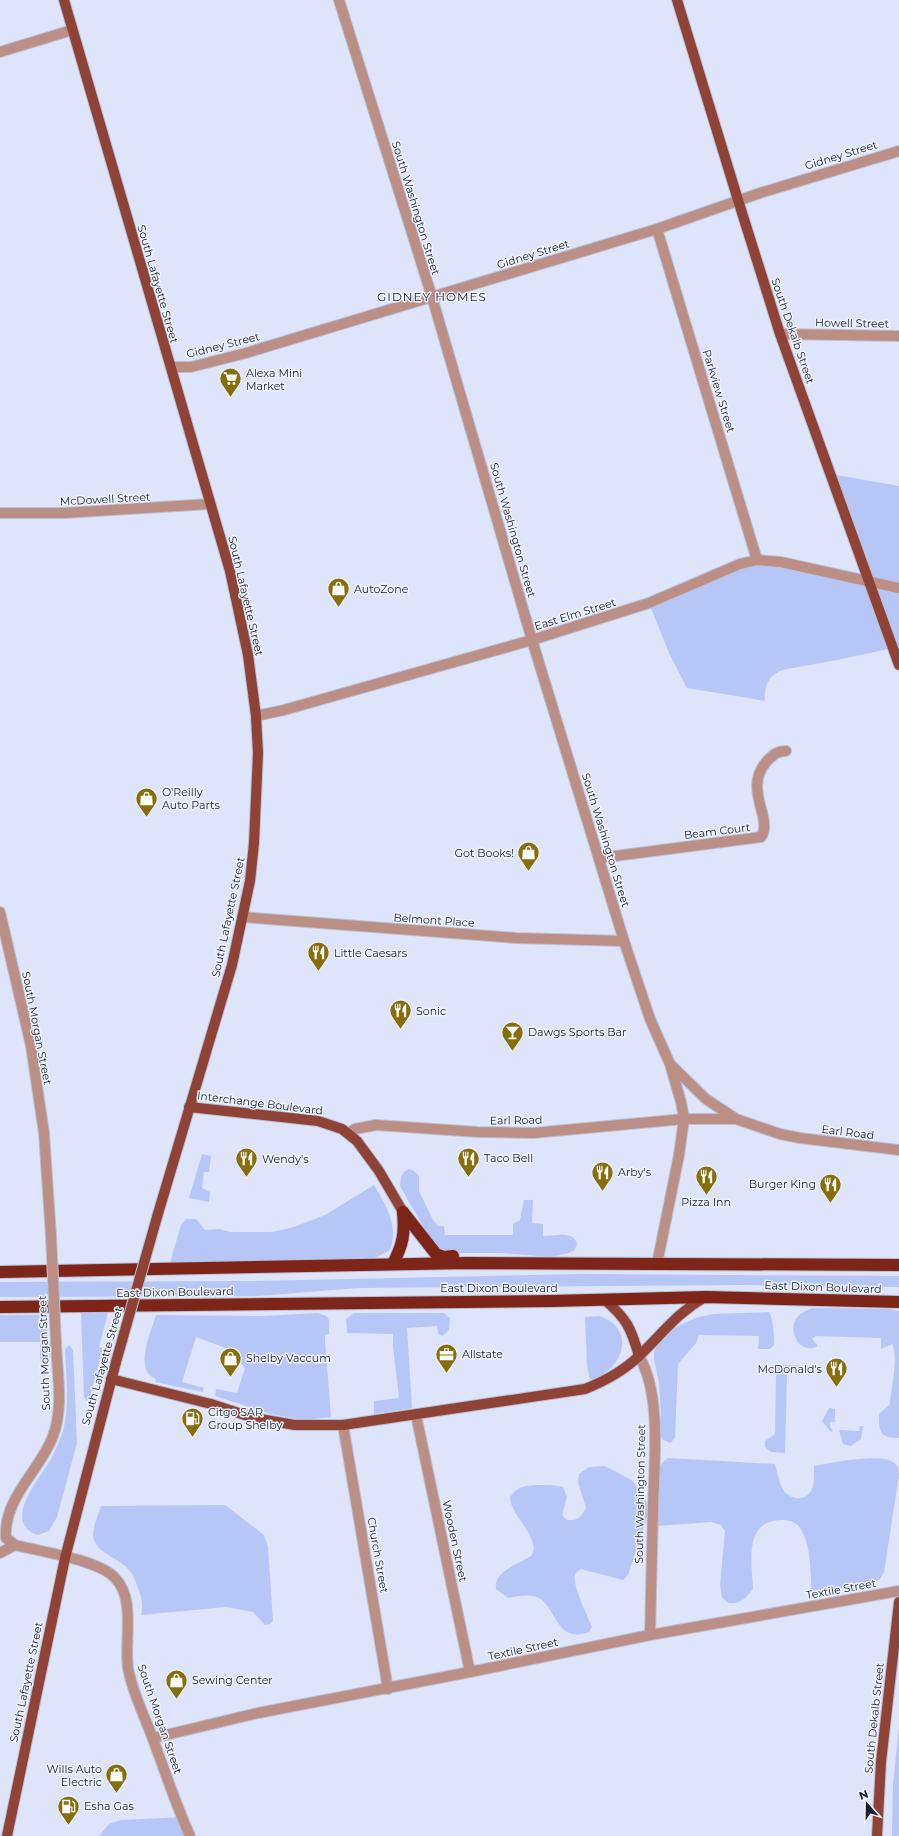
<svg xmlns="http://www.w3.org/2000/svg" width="899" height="1836" viewBox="0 0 899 1836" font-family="Montserrat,sans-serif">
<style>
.green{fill:#b5c6f7}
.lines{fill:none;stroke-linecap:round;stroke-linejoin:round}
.minor-casing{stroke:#bac1d6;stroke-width:12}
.major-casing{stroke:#bac1d6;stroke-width:12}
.highway-casing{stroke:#bac1d6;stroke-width:14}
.minor{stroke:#bb8e86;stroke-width:10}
.major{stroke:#8f4337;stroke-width:10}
.highway{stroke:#7d2519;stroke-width:12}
.minor-bridge-casing{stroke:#bac1d6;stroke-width:12;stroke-linecap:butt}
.major-bridge-casing{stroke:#bac1d6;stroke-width:12;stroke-linecap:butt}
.minor-bridge{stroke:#bb8e86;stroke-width:10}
.major-bridge{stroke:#8f4337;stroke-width:10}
.labels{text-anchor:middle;stroke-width:3;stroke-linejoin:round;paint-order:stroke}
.street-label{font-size:11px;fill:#181e30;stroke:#eff3fd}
.poi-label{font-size:11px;fill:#181e30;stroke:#eff3fd;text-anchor:start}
.neighbourhood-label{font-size:12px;letter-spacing:1px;fill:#181e30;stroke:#eff3fd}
</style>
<rect width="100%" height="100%" fill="#dee5fa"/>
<g class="green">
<path d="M831 474 899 486V665L893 648 837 660 782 670C768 676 764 686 765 701L687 688 669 653 649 603 757 560 869 582Z"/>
<path d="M202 1154 211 1156 209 1172H204L202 1188 210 1192 209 1202 189 1198Z"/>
<path d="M409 1169 414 1171 419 1176V1191L433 1220 438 1226H444L445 1235H513V1224L520 1220 524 1200H533L532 1223 543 1224V1236C554 1236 574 1230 577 1244L575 1250 569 1253 550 1257 502 1253H455L439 1248 425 1230 400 1186 401 1177 404 1172Z"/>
<path d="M374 1185C386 1206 399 1225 390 1250L377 1257 361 1261 170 1263 181 1225 186 1219H196L205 1230 219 1229 231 1232H272L294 1227 325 1215Z"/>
<path d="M585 1274 899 1276V1287L741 1285 358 1288 258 1296 0 1297V1282L251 1281Z"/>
<path d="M812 1308 889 1309 899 1311V1438C879 1438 879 1431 879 1414L890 1404C891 1389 899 1356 892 1344L881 1349V1338L816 1336 812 1339 818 1346C799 1356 786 1329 798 1316 802 1312 808 1310 812 1308Z"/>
<path d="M81 1312H108L99 1347 103 1348 89 1400 87 1401 84 1397Z"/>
<path d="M769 1312C774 1322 774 1334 774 1345L770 1349H758L759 1336 699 1335 696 1343 678 1364 675 1438 670 1443 663 1440 659 1433 661 1415 659 1383 654 1359V1351L663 1337 671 1330 695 1318 713 1314Z"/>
<path d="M318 1313 326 1316 329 1320V1334L325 1335V1340L331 1417 304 1420 271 1414 215 1396 216 1389 237 1393 245 1368 238 1359 237 1349H228L196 1337 182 1382 204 1388 203 1392 155 1382 156 1379C133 1370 151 1332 156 1315L263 1316Z"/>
<path d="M354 1313H444L450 1318 449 1330 442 1336 438 1333 437 1326 407 1328 412 1408 374 1414V1401L399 1398 393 1346V1334L347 1333 346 1319Z"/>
<path d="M0 1315H47L48 1342H50V1358L45 1360 40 1359V1342H0Z"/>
<path d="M600 1316C638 1330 622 1371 590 1380L587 1365 585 1317Z"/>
<path d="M69 1345 73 1350 77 1443 57 1517 49 1531 38 1535C0 1523 41 1477 51 1459 55 1451 60 1440 63 1431 70 1405 66 1376 65 1349Z"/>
<path d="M782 1365H800V1367L787 1375 785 1453 771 1452 765 1447V1441L775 1434 776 1375 764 1372 769 1367Z"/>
<path d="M829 1408 835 1409V1422H830V1427L833 1430 831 1432 822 1421Z"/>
<path d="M860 1426H863L861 1439 851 1446 843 1444 839 1430 859 1431Z"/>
<path d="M668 1458 775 1464C778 1473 779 1484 784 1491 791 1500 805 1501 811 1491 815 1484 814 1474 814 1466 831 1463 880 1453 893 1462 898 1465 899 1470 899 1475L884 1572 880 1579 873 1583 812 1594C810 1573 812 1546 800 1528 797 1522 788 1520 781 1520 743 1521 752 1563 753 1589 745 1599 741 1604 728 1603L722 1597 720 1586 725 1531 721 1525 711 1522 658 1526V1470L663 1462Z"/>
<path d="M605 1466 633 1481 647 1502V1517L628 1575 623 1580 581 1569C578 1571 575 1573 575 1576 573 1588 588 1616 592 1627L589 1632C559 1643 558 1615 542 1600 533 1593 519 1596 508 1598L496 1589C493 1572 518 1564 531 1556 543 1539 510 1516 510 1497 512 1495 514 1491 517 1490 525 1483 553 1485 563 1487L567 1497 562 1515 567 1520C578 1521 581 1517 586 1508L578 1482 579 1474 589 1467Z"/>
<path d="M225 1505 264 1535 268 1547 273 1621 270 1624 265 1625 253 1612 226 1607 141 1615C143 1606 142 1599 139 1591 136 1583 134 1575 128 1569 118 1557 92 1552 93 1533 94 1525 98 1515 101 1506Z"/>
<path d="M899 1727V1836H892L893 1784Z"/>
<path d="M183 1817 190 1836H99L109 1824 121 1820Z"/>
</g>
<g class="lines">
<defs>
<g id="minor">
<path d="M339 0 432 297 532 640 624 941 650 1019 670 1064 681 1102 684 1119 679 1155 657 1264"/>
<path d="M0 52 72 30"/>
<path d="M657 229 757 560"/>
<path d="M780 334 899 336"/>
<path d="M171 367H191L246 353 657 229 760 193 899 151"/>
<path d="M0 513H64L210 504"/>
<path d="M256 716 284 710 532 640 649 603 740 564 757 560 781 562 899 588"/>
<path d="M600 858 761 837C774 819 742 789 767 761 773 755 777 751 786 751"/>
<path d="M0 912 31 1046 44 1133 51 1236"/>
<path d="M242 917 516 938 624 941"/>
<path d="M672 1066 706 1099 736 1119"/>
<path d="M349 1133 355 1129 376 1125 478 1132 533 1133 684 1119H736L780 1134 800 1138 899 1150"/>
<path d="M56 1342C57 1373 64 1407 53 1436 40 1471 3 1498 6 1538L15 1545C39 1551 99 1560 115 1578 136 1599 124 1640 128 1668 132 1691 143 1713 151 1734 164 1768 175 1803 190 1836"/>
<path d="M639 1356C662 1395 654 1463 653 1508 652 1550 651 1593 650 1635"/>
<path d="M416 1415 470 1672"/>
<path d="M343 1425 388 1689"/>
<path d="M0 1553 15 1545"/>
<path d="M153 1738 258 1713 470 1672 650 1635 899 1591"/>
</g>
<g id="major">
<path d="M64 0 230 571 248 655 256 716 258 753 254 843 250 881 232 965 157 1217"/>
<path d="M677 0 738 200 780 334 899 665"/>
<path d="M189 1107 318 1121 342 1129 357 1141 379 1171 403 1212"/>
<path d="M605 1300C627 1319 631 1328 639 1356"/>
<path d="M111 1379 211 1404 254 1418 295 1425H343L585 1389C605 1381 625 1370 640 1355 663 1333 677 1313 705 1297"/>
<path d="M7 1836 65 1558 116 1362"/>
<path d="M877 1836 881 1762 899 1602"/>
</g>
<g id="highway">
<path d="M403 1212 436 1254 444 1257 453 1256"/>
<path d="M393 1264C403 1244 405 1234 403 1212"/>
<path d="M0 1272 467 1263 899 1265"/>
<path d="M0 1307 552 1301 706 1297 899 1302"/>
</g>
</defs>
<use href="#minor" class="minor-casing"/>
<use href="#major" class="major-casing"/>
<use href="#highway" class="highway-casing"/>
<use href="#minor" class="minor"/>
<use href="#major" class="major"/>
<use href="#highway" class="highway"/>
<defs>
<path id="minor-bridge" d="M51 1236 56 1342"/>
<path id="major-bridge" d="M116 1362 157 1217"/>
</defs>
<use href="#minor-bridge" class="minor-bridge-casing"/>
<use href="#major-bridge" class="major-bridge-casing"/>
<use href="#minor-bridge" class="minor-bridge"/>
<use href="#major-bridge" class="major-bridge"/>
</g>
<defs>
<symbol id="supermarket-pin" viewBox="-11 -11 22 30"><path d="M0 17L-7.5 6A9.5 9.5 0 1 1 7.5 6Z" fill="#886d0c" stroke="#eff3fd"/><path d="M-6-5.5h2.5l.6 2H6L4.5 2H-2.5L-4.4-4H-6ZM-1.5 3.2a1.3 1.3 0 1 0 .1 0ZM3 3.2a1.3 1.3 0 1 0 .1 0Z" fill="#fff"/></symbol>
<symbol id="shop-pin" viewBox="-11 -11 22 30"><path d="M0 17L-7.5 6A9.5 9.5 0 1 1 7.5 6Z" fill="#886d0c" stroke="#eff3fd"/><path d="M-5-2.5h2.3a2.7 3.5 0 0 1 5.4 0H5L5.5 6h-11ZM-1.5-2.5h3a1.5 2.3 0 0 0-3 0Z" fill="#fff"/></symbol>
<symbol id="restaurant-pin" viewBox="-11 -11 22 30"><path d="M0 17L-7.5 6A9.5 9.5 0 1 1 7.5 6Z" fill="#886d0c" stroke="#eff3fd"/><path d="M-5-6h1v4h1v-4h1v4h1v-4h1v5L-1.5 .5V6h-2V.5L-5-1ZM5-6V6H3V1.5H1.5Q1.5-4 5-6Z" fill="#fff"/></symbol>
<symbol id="bar-pin" viewBox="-11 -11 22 30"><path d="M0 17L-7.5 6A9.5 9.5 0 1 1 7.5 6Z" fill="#886d0c" stroke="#eff3fd"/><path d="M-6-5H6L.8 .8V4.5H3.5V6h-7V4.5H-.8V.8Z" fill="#fff"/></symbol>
<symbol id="office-pin" viewBox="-11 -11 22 30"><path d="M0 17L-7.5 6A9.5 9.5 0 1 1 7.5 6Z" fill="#886d0c" stroke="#eff3fd"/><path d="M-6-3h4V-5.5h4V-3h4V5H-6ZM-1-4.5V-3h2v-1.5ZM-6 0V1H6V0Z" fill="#fff"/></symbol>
<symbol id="fuel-pin" viewBox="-11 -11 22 30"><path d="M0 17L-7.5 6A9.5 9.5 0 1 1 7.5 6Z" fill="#886d0c" stroke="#eff3fd"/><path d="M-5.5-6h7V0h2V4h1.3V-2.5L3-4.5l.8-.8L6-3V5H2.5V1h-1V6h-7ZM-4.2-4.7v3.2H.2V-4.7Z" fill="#fff"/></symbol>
</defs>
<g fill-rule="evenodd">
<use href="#supermarket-pin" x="218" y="366" width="25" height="34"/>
<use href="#shop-pin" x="326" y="576" width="25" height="34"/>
<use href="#shop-pin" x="134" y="786" width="25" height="34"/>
<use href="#shop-pin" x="516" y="840" width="25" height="34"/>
<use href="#restaurant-pin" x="306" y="940" width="25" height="34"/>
<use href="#restaurant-pin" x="388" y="998" width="25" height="34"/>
<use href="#bar-pin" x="500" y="1020" width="25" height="34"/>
<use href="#restaurant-pin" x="456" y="1146" width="25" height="34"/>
<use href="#restaurant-pin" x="234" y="1146" width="25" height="34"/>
<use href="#restaurant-pin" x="590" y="1160" width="25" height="34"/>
<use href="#restaurant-pin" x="694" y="1164" width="25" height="34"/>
<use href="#restaurant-pin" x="818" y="1172" width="25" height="34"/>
<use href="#office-pin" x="434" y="1342" width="25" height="34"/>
<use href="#shop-pin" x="218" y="1346" width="25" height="34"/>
<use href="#restaurant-pin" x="824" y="1356" width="25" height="34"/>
<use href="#fuel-pin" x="180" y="1406" width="25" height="34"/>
<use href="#shop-pin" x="164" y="1668" width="25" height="34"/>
<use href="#shop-pin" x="104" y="1762" width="25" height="34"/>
<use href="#fuel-pin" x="56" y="1794" width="25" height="34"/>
</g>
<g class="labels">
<g class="street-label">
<text transform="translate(841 155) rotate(-17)" y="4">Gidney Street</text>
<text transform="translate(416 208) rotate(73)" y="4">South Washington Street</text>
<text transform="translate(533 254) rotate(-17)" y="4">Gidney Street</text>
<text transform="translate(158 284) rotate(74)" y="4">South Lafayette Street</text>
<text transform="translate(852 323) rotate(1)" y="4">Howell Street</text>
<text transform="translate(793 331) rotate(71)" y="4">South Dekalb Street</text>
<text transform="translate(223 345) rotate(-14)" y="4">Gidney Street</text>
<text transform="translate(719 391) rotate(73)" y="4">Parkview Street</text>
<text transform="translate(105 499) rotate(-3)" y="4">McDowell Street</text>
<text transform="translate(513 530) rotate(74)" y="4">South Washington Street</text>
<text transform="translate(246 596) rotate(77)" y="4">South Lafayette Street</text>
<text transform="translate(575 614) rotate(-17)" y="4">East Elm Street</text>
<text transform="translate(717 831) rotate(-7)" y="4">Beam Court</text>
<text transform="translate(606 840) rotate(73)" y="4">South Washington Street</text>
<text transform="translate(228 917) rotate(-78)" y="4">South Lafayette Street</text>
<text transform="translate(434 920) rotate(4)" y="4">Belmont Place</text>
<text transform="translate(37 1028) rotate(79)" y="4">South Morgan Street</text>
<text transform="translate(260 1103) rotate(7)" y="4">Interchange Boulevard</text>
<text transform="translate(516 1120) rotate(-1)" y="4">Earl Road</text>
<text transform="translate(848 1132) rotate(7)" y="4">Earl Road</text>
<text transform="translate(823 1287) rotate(2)" y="4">East Dixon Boulevard</text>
<text x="499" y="1292">East Dixon Boulevard</text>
<text transform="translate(175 1292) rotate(-1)" y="4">East Dixon Boulevard</text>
<text transform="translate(44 1353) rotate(-92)" y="4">South Morgan Street</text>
<text transform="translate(102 1366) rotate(-74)" y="4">South Lafayette Street</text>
<text transform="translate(640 1494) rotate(-89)" y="4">South Washington Street</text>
<text transform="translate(455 1541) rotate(78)" y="4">Wooden Street</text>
<text transform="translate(378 1555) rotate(80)" y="4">Church Street</text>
<text transform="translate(841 1589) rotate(-10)" y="4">Textile Street</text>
<text transform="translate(523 1649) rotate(-12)" y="4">Textile Street</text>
<text transform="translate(26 1682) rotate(-78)" y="4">South Lafayette Street</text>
<text transform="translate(874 1718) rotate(-84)" y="4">South Dekalb Street</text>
<text transform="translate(160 1719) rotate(71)" y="4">South Morgan Street</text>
</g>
<g class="poi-label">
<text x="246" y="377">Alexa Mini<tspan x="246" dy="13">Market</tspan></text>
<text x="354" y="593">AutoZone</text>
<text x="162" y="796">O'Reilly<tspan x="162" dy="13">Auto Parts</tspan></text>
<text x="514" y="857" text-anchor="end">Got Books!</text>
<text x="334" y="957">Little Caesars</text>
<text x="416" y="1015">Sonic</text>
<text x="528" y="1036">Dawgs Sports Bar</text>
<text x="484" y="1162">Taco Bell</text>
<text x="262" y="1163">Wendy's</text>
<text x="618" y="1176">Arby's</text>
<text x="816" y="1188" text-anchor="end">Burger King</text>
<text x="706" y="1206" text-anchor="middle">Pizza Inn</text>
<text x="462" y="1358">Allstate</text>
<text x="246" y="1362">Shelby Vaccum</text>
<text x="822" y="1373" text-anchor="end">McDonald's</text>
<text x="208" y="1416">Citgo SAR<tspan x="208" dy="13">Group Shelby</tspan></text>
<text x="192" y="1684">Sewing Center</text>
<text x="102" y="1773" text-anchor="end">Wills Auto<tspan x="102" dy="13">Electric</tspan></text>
<text x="84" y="1810">Esha Gas</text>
</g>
<g class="neighbourhood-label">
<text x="432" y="301">GIDNEY HOMES</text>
</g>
</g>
<g transform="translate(867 1804) rotate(340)" stroke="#eff3fd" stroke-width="3" paint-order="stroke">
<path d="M0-3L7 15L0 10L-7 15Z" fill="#181e30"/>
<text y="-6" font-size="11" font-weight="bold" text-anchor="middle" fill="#181e30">N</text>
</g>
</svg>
